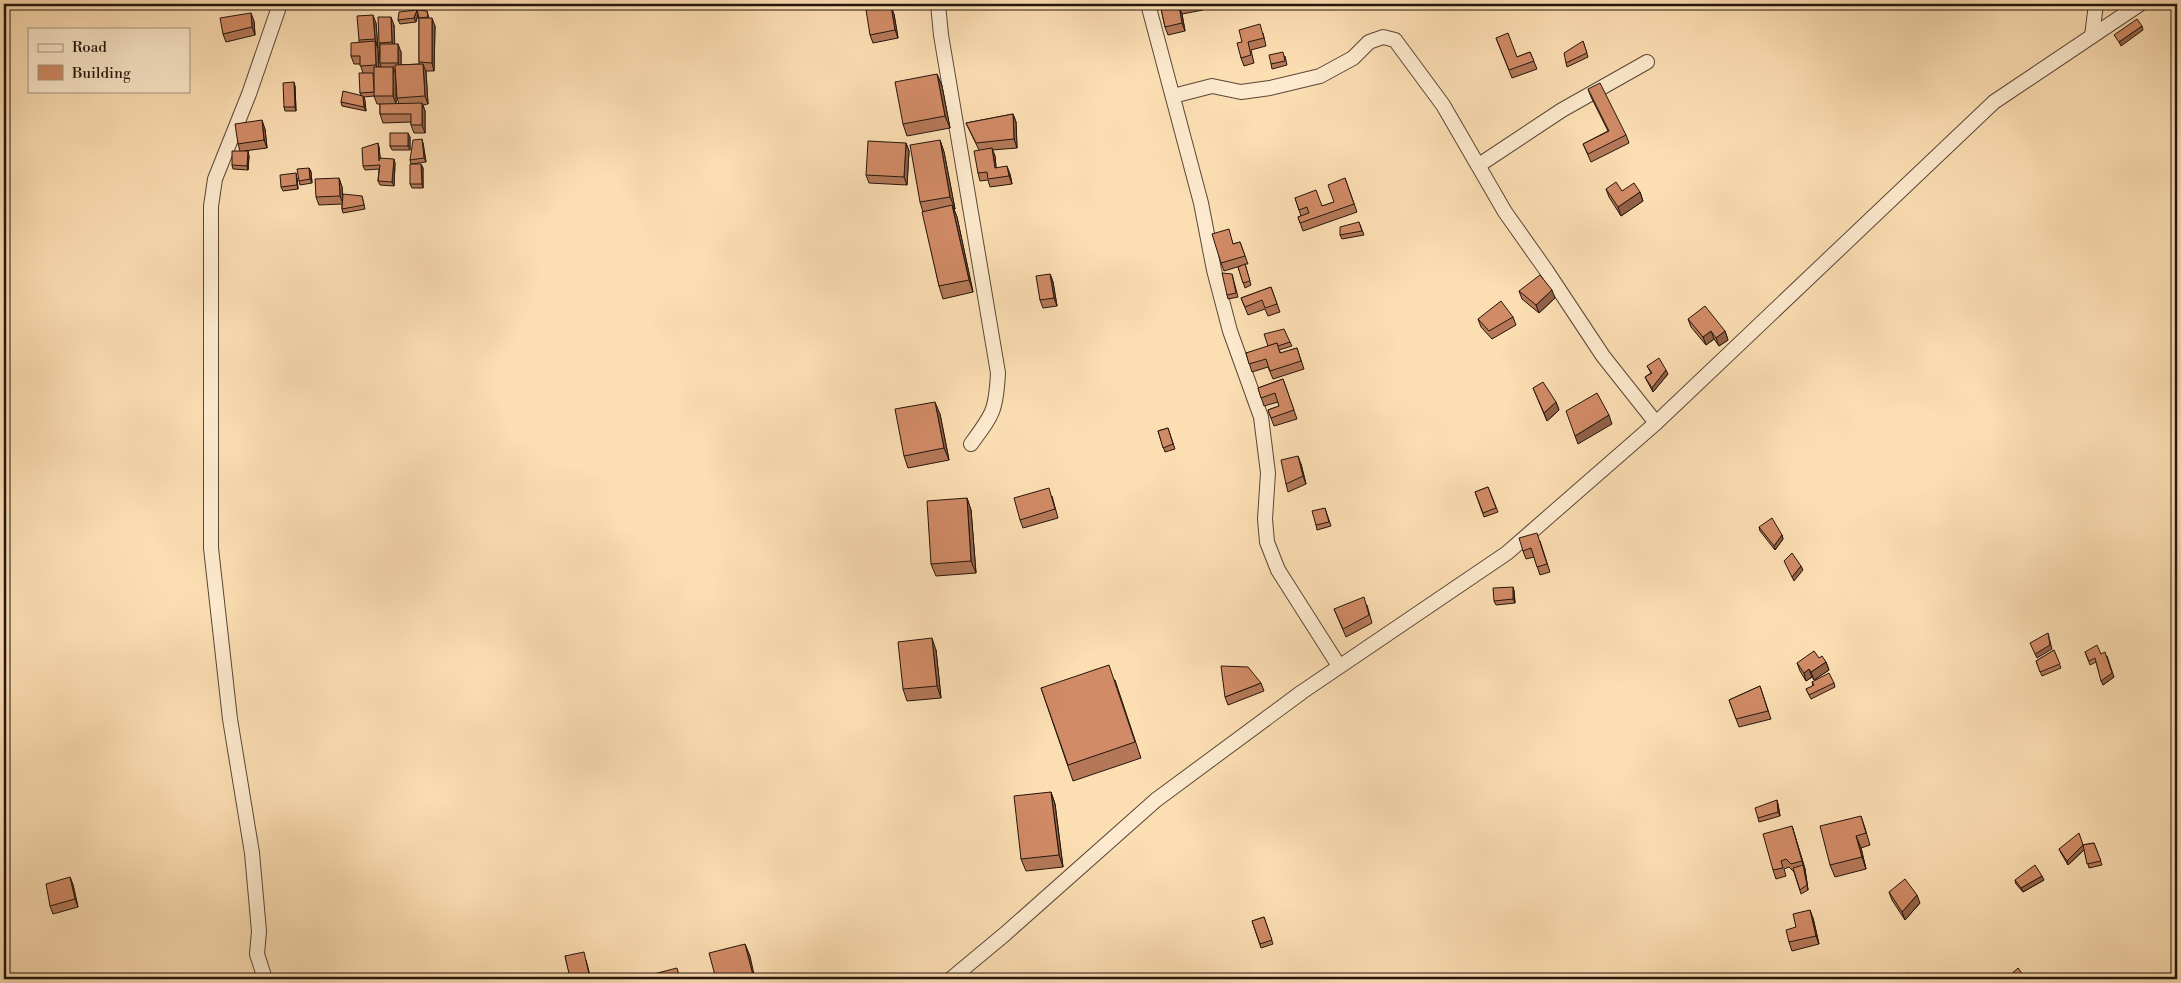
<svg xmlns="http://www.w3.org/2000/svg" width="2181" height="983" viewBox="0 0 2181 983" font-family="'Libre Bodoni',serif">
<style>
.lines{fill:none;stroke-linecap:round;stroke-linejoin:round}
.minor-casing{stroke:#5a4736;stroke-width:16}
.minor{stroke:#fdeace;stroke-width:14}
.wall{fill:#b47858;stroke:#24150c;fill-rule:evenodd}
.shaded-wall{fill:#926147;stroke:#24150c}
.building{fill:#d18b66;stroke:#24150c}
</style>
<rect width="100%" height="100%" fill="#fcdeb3"/>
<filter id="stains"><feTurbulence type="fractalNoise" baseFrequency=".004" numOctaves="4"/><feColorMatrix values="0 0 0 0 .2 0 0 0 0 .09 0 0 0 0 .02 0 0 0 .5 -.17"/></filter>
<radialGradient id="worn" r=".72"><stop offset=".6" stop-color="#630" stop-opacity="0"/><stop offset="1" stop-color="#630" stop-opacity=".3"/></radialGradient>
<g class="lines">
<defs>
<g id="minor">
<path d="M938 4 941 35 998 373C996 411 993 414 971 444"/>
<path d="M1148 4 1201 203 1214 270 1230 331 1261 417 1268 473 1265 519 1267 542 1278 570 1339 666"/>
<path d="M2092 36 2096 4"/>
<path d="M1173 96 1212 86 1241 92 1270 88 1320 76 1353 58 1369 42 1383 37 1395 40 1443 105 1505 212 1546 270 1603 356 1656 423"/>
<path d="M1479 165 1562 110 1647 62"/>
<path d="M265 979 257 954 259 931 252 853 230 719 211 548V206L215 179 249 94 280 4"/>
<path d="M951 979 1005 934 1156 800 1302 692 1507 553 1656 423 1994 102 2140 4"/>
</g>
</defs>
<use href="#minor" class="minor-casing"/>
<use href="#minor" class="minor"/>
</g>
<g class="wall">
<path d="M386 4H429V6L387 5Z"/>
<path d="M1160 4H1203V10L1182 14 1185 31 1168 35 1165 27Z"/>
<path d="M427 11 429 18 435 26 434 71H426L428 104 423 105 425 111V133H414L411 125V122L383 123 380 114V104H377L374 96 364 97 366 111 342 106 341 102 361 95 360 93 363 73 360 64H354L351 56 359 42V40L376 23 379 67H381L380 63 379 43 394 25V44L401 52V65L419 64V19L418 15 416 22 400 24 398 20ZM396 81 397 98 399 104H396Z"/>
<path d="M894 14 898 38 873 43 870 35Z"/>
<path d="M254 21 255 35 226 42 223 34Z"/>
<path d="M1263 33 1266 46 1251 50 1254 63 1244 66 1241 58 1242 42Z"/>
<path d="M1496 38 1517 57 1530 52 1537 69 1512 78Z"/>
<path d="M1583 41 1588 57 1567 67 1566 63Z"/>
<path d="M1285 56 1287 65 1272 69 1271 64Z"/>
<path d="M937 74 942 86 950 128 907 136 903 124Z"/>
<path d="M295 86 296 111H285L284 107Z"/>
<path d="M1588 89 1626 135 1629 143 1591 162 1583 144 1608 131 1591 97Z"/>
<path d="M1013 114 1016 122 1017 148 992 150 995 156 996 168 1010 174 1012 184 990 187 988 180 980 181 978 173 979 150 966 123Z"/>
<path d="M265 129 267 148 244 151 249 156 248 170 233 169 232 165 240 151 238 144Z"/>
<path d="M410 137V150H392L390 146Z"/>
<path d="M940 140 944 152 955 209H954L957 217 973 292 943 299 939 286 923 212 920 202Z"/>
<path d="M423 143 426 162 411 164 410 160Z"/>
<path d="M906 143 909 151 907 185 869 183 866 175Z"/>
<path d="M379 147 380 158 395 163 394 186 380 185 378 181 379 169 365 170 363 166Z"/>
<path d="M421 164 423 168V188H412L410 184Z"/>
<path d="M309 168 311 172 312 183 300 185 299 181Z"/>
<path d="M297 178 298 189 283 191 281 187Z"/>
<path d="M339 178 342 187 343 202 362 196 365 209 343 213 342 209V204L319 205 316 197Z"/>
<path d="M1345 178 1357 212 1303 231 1298 217 1301 216 1295 198 1322 206 1334 202Z"/>
<path d="M1606 189 1622 191 1640 192 1643 201 1621 216 1609 197Z"/>
<path d="M1359 222 1364 235 1342 239 1340 235Z"/>
<path d="M1231 238 1233 244 1240 242 1248 264H1245L1251 285 1245 288 1238 267 1244 265 1224 271 1221 263Z"/>
<path d="M1050 274 1053 282 1057 306 1043 308 1040 300Z"/>
<path d="M1232 274 1238 297 1228 299 1227 295Z"/>
<path d="M1271 287 1280 312 1268 316 1265 309 1248 315 1241 298Z"/>
<path d="M1519 291 1555 298 1539 313 1522 299Z"/>
<path d="M1513 317 1516 325 1492 339 1481 327 1478 319Z"/>
<path d="M1688 319 1725 331 1728 340 1719 346 1714 339 1706 345 1691 327Z"/>
<path d="M1290 342 1292 346 1279 350 1281 353 1297 348 1304 369 1273 379 1268 367 1252 372 1246 353Z"/>
<path d="M1647 366 1668 374 1653 392 1647 381 1645 377 1651 373Z"/>
<path d="M1283 379 1297 419 1274 426 1268 410 1279 406 1278 402 1264 406 1258 388Z"/>
<path d="M1533 388 1556 402 1559 410 1547 421Z"/>
<path d="M940 414 949 460 908 468 904 456Z"/>
<path d="M1168 428 1175 449 1165 452 1158 431Z"/>
<path d="M1301 464 1306 484 1288 492 1286 484Z"/>
<path d="M1488 487 1498 512 1484 517 1475 492Z"/>
<path d="M1052 496 1058 518 1023 528 1020 520Z"/>
<path d="M967 498 971 510 976 573 936 576 931 564Z"/>
<path d="M1325 508 1331 526 1317 530 1316 525Z"/>
<path d="M1759 527 1782 535 1783 539 1775 550 1760 531Z"/>
<path d="M1540 541 1550 572 1540 575 1534 557 1526 559 1523 551Z"/>
<path d="M1513 587 1514 591 1515 603 1496 605 1494 601Z"/>
<path d="M1367 605 1372 623 1346 637 1334 609Z"/>
<path d="M936 650 941 698 907 701 903 689Z"/>
<path d="M2054 650 2061 668 2042 676 2036 661Z"/>
<path d="M2085 652 2101 654 2114 677 2103 685 2096 662 2090 665Z"/>
<path d="M1819 658 1826 662 1829 670 1814 680 1812 677 1806 681 1800 671 1797 663Z"/>
<path d="M1115 680 1141 758 1073 781 1041 688Z"/>
<path d="M1812 682 1834 683 1835 687 1811 699 1806 689 1813 686Z"/>
<path d="M1261 683 1264 691 1228 705 1225 697Z"/>
<path d="M1760 686 1771 719 1739 727 1729 700Z"/>
<path d="M1051 792 1055 804 1063 867 1026 871 1021 859Z"/>
<path d="M1778 804 1780 816 1759 822 1758 818Z"/>
<path d="M1861 816 1865 828 1870 845 1861 848 1866 869 1835 877 1830 865Z"/>
<path d="M1792 826 1805 869 1808 890 1801 894 1794 872 1789 867 1784 869 1786 876 1776 879 1773 870Z"/>
<path d="M2094 843 2102 865 2089 868 2084 850 2068 865 2061 853 2059 849Z"/>
<path d="M70 877 73 885 78 907 53 914 50 906Z"/>
<path d="M2015 880H2044L2023 892 2016 884Z"/>
<path d="M1889 892 1920 903 1905 920 1892 900Z"/>
<path d="M1264 917 1273 944 1261 948 1252 921Z"/>
<path d="M1813 918 1819 944 1792 951 1789 942 1796 927Z"/>
<path d="M565 956 586 960 591 979H571Z"/>
</g>
<g class="shaded-wall">
<path d="M1200 4H1203V10Z"/>
<path d="M891 6 894 14 898 38 895 30Z"/>
<path d="M1179 6 1182 14 1185 31 1182 23Z"/>
<path d="M417 10 418 14 416 22 414 18Z"/>
<path d="M251 13 254 21 255 35 252 27Z"/>
<path d="M373 15 376 23 378 48 375 39Z"/>
<path d="M391 17 394 25 395 50 392 42Z"/>
<path d="M432 18 435 26 434 71 432 63Z"/>
<path d="M2142 26 2143 30 2121 46 2119 42Z"/>
<path d="M375 41 378 49 379 74 376 65Z"/>
<path d="M398 44 401 52V71L398 63Z"/>
<path d="M423 64 426 72 428 104 425 96Z"/>
<path d="M393 67 396 75V104L393 96Z"/>
<path d="M937 74 942 86 950 128 945 116Z"/>
<path d="M294 82 295 86 296 111 295 107Z"/>
<path d="M363 96 365 100 366 111 364 107Z"/>
<path d="M422 103 425 111V133L422 125Z"/>
<path d="M1013 114 1016 122 1017 148 1014 139Z"/>
<path d="M262 120 265 129 267 148 264 140Z"/>
<path d="M408 133 410 137V150L408 146Z"/>
<path d="M422 139 423 143 426 162 424 158Z"/>
<path d="M940 140 944 152 955 209 950 197Z"/>
<path d="M378 143 379 147 381 165 379 161Z"/>
<path d="M906 143 909 151 907 185 904 177Z"/>
<path d="M992 148 995 156 997 176 995 168Z"/>
<path d="M248 151 249 156 248 170 247 166Z"/>
<path d="M394 159 395 163 394 186 392 182Z"/>
<path d="M421 164 423 168V188L422 184Z"/>
<path d="M1007 166 1010 174 1012 184 1009 176Z"/>
<path d="M309 168 311 172 312 183 310 179Z"/>
<path d="M296 173 297 178 298 189 297 185Z"/>
<path d="M339 178 342 187 343 204 340 196Z"/>
<path d="M1640 192 1643 201 1621 216 1618 207Z"/>
<path d="M952 205 957 217 973 292 969 280Z"/>
<path d="M1050 274 1053 282 1057 306 1054 298Z"/>
<path d="M1552 290 1555 298 1539 313 1536 305Z"/>
<path d="M1711 331 1714 339 1706 345 1703 337Z"/>
<path d="M1725 331 1728 340 1719 346 1716 338Z"/>
<path d="M1666 370 1668 374 1653 392 1652 388Z"/>
<path d="M935 402 940 414 949 460 944 448Z"/>
<path d="M1556 402 1559 410 1547 421 1544 413Z"/>
<path d="M1609 415 1612 424 1578 444 1575 436Z"/>
<path d="M1298 456 1301 464 1306 484 1303 476Z"/>
<path d="M967 498 971 510 976 573 971 561Z"/>
<path d="M1782 535 1783 539 1775 550 1774 546Z"/>
<path d="M1801 566 1803 570 1794 581 1792 577Z"/>
<path d="M1513 587 1514 591 1515 603 1513 599Z"/>
<path d="M2048 633 2052 649 2037 658 2035 654Z"/>
<path d="M932 638 936 650 941 698 937 686Z"/>
<path d="M2107 656 2114 677 2103 685 2101 681Z"/>
<path d="M1826 662 1829 670 1814 680 1811 672Z"/>
<path d="M1809 669 1812 677 1806 681 1804 673Z"/>
<path d="M1051 792 1055 804 1063 867 1059 855Z"/>
<path d="M1777 800 1778 804 1780 816 1778 812Z"/>
<path d="M1792 826 1805 869 1808 890 1803 865Z"/>
<path d="M1856 836 1861 848 1866 869 1862 857Z"/>
<path d="M2083 845 2085 849 2068 865 2067 861Z"/>
<path d="M2042 876 2044 880 2023 892 2021 888Z"/>
<path d="M70 877 73 885 78 907 75 899Z"/>
<path d="M1917 895 1920 903 1905 920 1902 912Z"/>
<path d="M1810 910 1813 918 1819 944 1816 936Z"/>
<path d="M745 944 750 956 755 979H754Z"/>
</g>
<g class="building">
<path d="M1160 4H1190L1179 6 1182 23 1165 27Z"/>
<path d="M891 6 895 30 870 35 866 10Z"/>
<path d="M417 10 414 18 398 20 399 12 417 10 427 11 428 17 419 18Z"/>
<path d="M251 13 252 27 223 34 220 18Z"/>
<path d="M373 15 375 39 359 40 357 16Z"/>
<path d="M378 17H391L392 42 379 43Z"/>
<path d="M419 18H432V63L419 62Z"/>
<path d="M2137 19 2142 26 2119 42 2114 35Z"/>
<path d="M1260 24 1264 38 1248 42 1251 55 1241 58 1237 43 1242 42 1239 30Z"/>
<path d="M1508 33 1517 57 1530 52 1534 61 1509 70 1496 38Z"/>
<path d="M375 41 376 65 360 66V56H351V43Z"/>
<path d="M1583 41 1587 53 1566 63 1564 53Z"/>
<rect x="380" y="44" width="18" height="19"/>
<path d="M1283 52 1285 61 1271 64 1269 55Z"/>
<path d="M423 64 425 96 397 98 395 65Z"/>
<rect x="374" y="67" width="19" height="29"/>
<path d="M359 73H373L374 92 360 93Z"/>
<path d="M937 74 945 116 903 124 895 82Z"/>
<path d="M294 82 295 107H284L283 83Z"/>
<path d="M1600 83 1626 135 1588 154 1583 144 1609 131 1588 89Z"/>
<path d="M343 91 363 96 364 107 341 102Z"/>
<path d="M422 103V125H411V114H380V104Z"/>
<path d="M1013 114 1014 139 976 143 966 123Z"/>
<path d="M262 120 264 140 238 144 235 124Z"/>
<rect x="390" y="133" width="18" height="13"/>
<path d="M422 139 424 158 410 160 413 140Z"/>
<path d="M940 140 950 197 920 202 910 145Z"/>
<path d="M868 141 906 143 904 177 866 175Z"/>
<path d="M378 143 379 161 380 158 394 159 392 182 378 181 380 165 363 166 362 148Z"/>
<path d="M992 148 995 168 1007 166 1009 176 988 179 987 172 978 173 974 151Z"/>
<path d="M232 151H248L247 166 232 165Z"/>
<path d="M410 164H421L422 184H410Z"/>
<path d="M309 168 310 179 299 181 297 169Z"/>
<path d="M296 173 297 185 281 187 280 175Z"/>
<path d="M339 178 340 196 316 197 315 179Z"/>
<path d="M1345 178 1354 204 1300 223 1298 217 1309 213 1307 207 1299 210 1295 198 1316 190 1322 206 1334 202 1328 185Z"/>
<path d="M1616 182 1622 191 1634 183 1640 192 1618 207 1606 189Z"/>
<path d="M343 194 362 196 364 205 342 209Z"/>
<path d="M952 205 969 280 939 286 922 212Z"/>
<path d="M1359 222 1362 231 1340 235V227Z"/>
<path d="M1229 229 1233 244 1240 242 1245 256 1221 263 1212 234Z"/>
<path d="M1245 264 1250 281 1243 283 1238 267Z"/>
<path d="M1222 273 1232 274 1236 293 1227 295Z"/>
<path d="M1050 274 1054 298 1040 300 1036 276Z"/>
<path d="M1540 275 1552 290 1536 305 1519 291Z"/>
<path d="M1271 287 1277 304 1265 308 1262 300 1245 307 1241 298Z"/>
<path d="M1501 301 1513 317 1489 331 1478 319Z"/>
<path d="M1705 306 1725 331 1716 338 1711 331 1703 337 1688 319Z"/>
<path d="M1284 329 1290 342 1278 346 1277 343 1268 346 1264 334Z"/>
<path d="M1277 343 1280 353 1297 348 1301 361 1270 371 1266 359 1249 364 1246 353Z"/>
<path d="M1659 358 1666 370 1652 388 1645 377 1652 373 1647 366Z"/>
<path d="M1283 379 1294 410 1271 418 1268 410 1279 406 1275 393 1261 398 1258 388Z"/>
<path d="M1543 382 1556 402 1544 413 1533 388Z"/>
<path d="M1597 393 1609 415 1575 436 1566 411Z"/>
<path d="M935 402 944 448 904 456 895 409Z"/>
<path d="M1168 428 1173 444 1163 448 1158 431Z"/>
<path d="M1298 456 1303 476 1286 484 1281 460Z"/>
<path d="M1488 487 1496 508 1483 513 1475 492Z"/>
<path d="M1049 488 1055 509 1020 520 1014 498Z"/>
<path d="M967 498 971 561 931 564 927 501Z"/>
<path d="M1325 508 1329 522 1316 525 1312 511Z"/>
<path d="M1772 518 1782 535 1774 546 1759 527Z"/>
<path d="M1537 533 1547 564 1537 567 1531 548 1523 551 1519 538Z"/>
<path d="M1792 553 1801 566 1792 577 1784 561Z"/>
<path d="M1513 587V599L1494 601 1493 588Z"/>
<path d="M1364 597 1369 615 1343 629 1334 609Z"/>
<path d="M2048 633 2050 645 2035 654 2030 643Z"/>
<path d="M932 638 937 686 903 689 898 642Z"/>
<path d="M2097 645 2101 654 2105 652 2112 673 2101 681 2095 658 2089 661 2085 652Z"/>
<path d="M2054 650 2060 664 2040 672 2036 661Z"/>
<path d="M1814 651 1819 658 1822 656 1826 662 1811 672 1809 669 1804 673 1797 663Z"/>
<path d="M1109 665 1135 742 1068 765 1041 688Z"/>
<path d="M1221 666 1248 667 1261 683 1225 697Z"/>
<path d="M1829 673 1834 683 1809 695 1806 689 1814 685 1812 682Z"/>
<path d="M1760 686 1768 711 1736 719 1729 700Z"/>
<path d="M1051 792 1059 855 1021 859 1014 796Z"/>
<path d="M1777 800 1778 812 1758 818 1755 808Z"/>
<path d="M1861 816 1866 833 1856 836 1862 857 1830 865 1820 826Z"/>
<path d="M1792 826 1802 861 1791 864 1786 859 1781 861 1783 868 1773 870 1763 834Z"/>
<path d="M2079 833 2083 845 2094 843 2101 861 2087 864 2083 845 2067 861 2059 849Z"/>
<path d="M1803 865 1807 885 1800 890 1793 868Z"/>
<path d="M2035 865 2042 876 2021 888 2015 880Z"/>
<path d="M70 877 75 899 50 906 46 884Z"/>
<path d="M1905 879 1917 895 1902 912 1889 892Z"/>
<path d="M1810 910 1816 936 1789 942 1786 930 1796 927 1793 914Z"/>
<path d="M1264 917 1272 940 1260 944 1252 921Z"/>
<path d="M745 944 754 979H716L709 953Z"/>
<path d="M584 952 589 974 570 978 565 956Z"/>
<path d="M677 968 680 979H643L642 977Z"/>
<path d="M2018 968 2026 979H2006Z"/>
<path d="M1909 973V979H1893V978Z"/>
<path d="M1993 974 1995 979H1979Z"/>
</g>
<rect width="2181" height="983" fill="none" stroke="#fcdeb3" stroke-width="20"/>
<rect x="5" y="5" width="2171" height="973" fill="none" stroke="#24150c" stroke-width="2.5"/>
<rect x="10" y="10" width="2161" height="963" fill="none" stroke="#24150c"/>
<rect x="28" y="28" width="162" height="65" fill="#fdeace" stroke="#a69580"/>
<rect x="38" y="44" width="25" height="8" fill="#fdeace" stroke="#a69580"/>
<text x="72" y="52" font-size="15" fill="#24150c">Road</text>
<rect x="38" y="65" width="25" height="15" fill="#d18b66" stroke="#a69580"/>
<text x="72" y="78" font-size="15" fill="#24150c">Building</text>
<rect width="100%" height="100%" filter="url(#stains)"/>
<rect width="100%" height="100%" fill="url(#worn)"/>
</svg>
